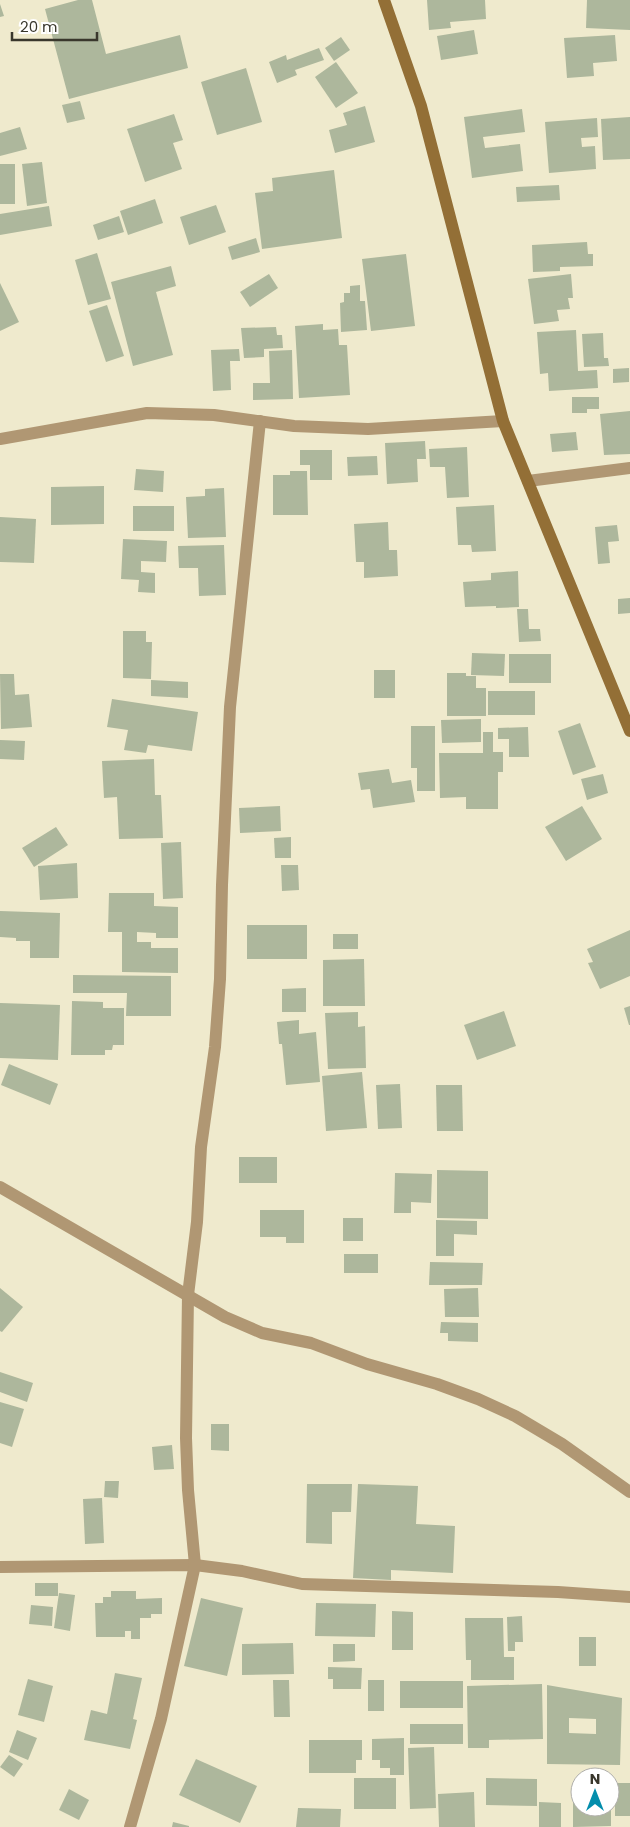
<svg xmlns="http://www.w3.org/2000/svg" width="630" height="1827" viewBox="0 0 630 1827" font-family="Poppins,sans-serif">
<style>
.building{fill:#adb79c;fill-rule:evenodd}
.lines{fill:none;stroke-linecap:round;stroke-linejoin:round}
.street{stroke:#b09773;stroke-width:12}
.secondary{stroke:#936f36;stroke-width:12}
</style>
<rect width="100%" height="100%" fill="#efeacd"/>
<g class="building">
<path d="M78 0H92L106 54 180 35 188 68 69 99 45 9Z"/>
<path d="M427 0H485L486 19 450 22 451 28 429 30Z"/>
<path d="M587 0H630V30L586 28Z"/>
<path d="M0 4 4 16 0 17Z"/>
<path d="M474 30 478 54 441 60 437 36Z"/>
<path d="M615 35 617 61 593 63 594 76 567 78 564 38Z"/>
<path d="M341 37 350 50 334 61 325 48Z"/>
<path d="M319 48 324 60 295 70 297 75 277 83 269 62 286 55 287 60Z"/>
<path d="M336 62 358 93 336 108 315 77Z"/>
<path d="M246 68 262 122 217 135 201 82Z"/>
<path d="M80 101 85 119 67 123 62 105Z"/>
<path d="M365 106 375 142 335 153 329 130 347 125 343 113Z"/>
<path d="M522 109 525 132 483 137 485 148 520 144 523 171 472 178 464 117Z"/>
<path d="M174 114 183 140 173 143 182 169 145 182 127 129Z"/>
<path d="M630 117V159L603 160 601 119Z"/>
<path d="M597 118 598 137 581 138 582 147 595 146 596 169 549 173 545 122Z"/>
<path d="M20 127 27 149 0 156V133Z"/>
<path d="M42 162 47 203 27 206 22 164Z"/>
<rect x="0" y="164" width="15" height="40"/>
<path d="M334 170 342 238 262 249 255 193 273 191 272 178Z"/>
<path d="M559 185 560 200 517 202 516 187Z"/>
<path d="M155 199 163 223 128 235 120 211Z"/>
<path d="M216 205 226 232 189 245 180 217Z"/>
<path d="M49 206 52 226 0 235V214Z"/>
<path d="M119 216 124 232 98 240 93 225Z"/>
<path d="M256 238 260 252 232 260 228 247Z"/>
<path d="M587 242 588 254H593V266L560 267V271L533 272 532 245Z"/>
<path d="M97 253 111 299 88 305 75 260Z"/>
<path d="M406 254 415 326 371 331 362 259Z"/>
<path d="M171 266 176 286 156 292 173 355 133 366 111 282Z"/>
<path d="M269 274 278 288 250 307 240 292Z"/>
<path d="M571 274 573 298H568L570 309 557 310 559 321 534 324 528 279Z"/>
<path d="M0 283 19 322 0 331Z"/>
<path d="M360 285V301H365L367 330 341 332 340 303 344 302V293H350V286Z"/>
<path d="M107 305 124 356 106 362 89 311Z"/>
<path d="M323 324V330L338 329 339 345H347L350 395 299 398 295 326Z"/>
<path d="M276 327 277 335H282L283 348 264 349V357L244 358 241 328Z"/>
<path d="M576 330 578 371 597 370 598 388 549 391 548 373 540 374 537 332Z"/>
<path d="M603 333 604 358H608L609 366 584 367 582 334Z"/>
<path d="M239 349 240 361H230L231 390 213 391 211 350Z"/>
<path d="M292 350 293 399 253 400V383H270L269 351Z"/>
<path d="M629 368V382L613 383V369Z"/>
<path d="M572 397H599V409H587V413H572Z"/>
<path d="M630 411V454L604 455 600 414Z"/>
<path d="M576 432 578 450 552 452 550 434Z"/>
<path d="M425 441 426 459H417L418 482 387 484 385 443Z"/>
<path d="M467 447 469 497 447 498 445 467H430L429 449Z"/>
<path d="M300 450H332V480H310V465H300Z"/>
<path d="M377 456 378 475 348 476 347 457Z"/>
<path d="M136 469 164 471 163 492 134 490Z"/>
<path d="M290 471H307L308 515H273V475H290Z"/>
<path d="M104 486V524L51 525V487Z"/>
<path d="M224 488 226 537 188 538 186 497 205 496V489Z"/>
<path d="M494 505 496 551 472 552 471 545H458L456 507Z"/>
<rect x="133" y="506" width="41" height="25"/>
<path d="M0 517 36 519 34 563 0 562Z"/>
<path d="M388 522 389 550H397L398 576 364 578V562H356L354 524Z"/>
<path d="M617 525 619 541 608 542 610 563 598 564 595 527Z"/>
<path d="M123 539 167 541 166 562 141 561V572L155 573V593L138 592 139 580 121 579Z"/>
<path d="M224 545 226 595 199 596 198 568H179L178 546Z"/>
<path d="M518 571 519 607 496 608V606L465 607 463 582 491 580V573Z"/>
<path d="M630 598V613L618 614V599Z"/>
<path d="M517 609H528L529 629H540L541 641 519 642Z"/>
<path d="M123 631H146V642H152L151 679 123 678Z"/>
<path d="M472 653 505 654 504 676 471 675Z"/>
<rect x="509" y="654" width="42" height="29"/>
<rect x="374" y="670" width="21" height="28"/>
<path d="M447 673H466V676H476V688H486V716H447Z"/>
<path d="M0 674H14L15 695 29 694 32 727 1 729Z"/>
<path d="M151 680 188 682V698L151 696Z"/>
<rect x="488" y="691" width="47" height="24"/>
<path d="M112 699 198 712 192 751 148 745 146 753 124 750 128 730 107 727Z"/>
<path d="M481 719V742L442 743 441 720Z"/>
<path d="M580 723 596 767 573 775 558 731Z"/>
<path d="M411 726H435V791H417V768H411Z"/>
<path d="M528 727 529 757H509V739H498V728Z"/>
<path d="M483 732H493V752H503V772H498V809H466V797L440 798 439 753H483Z"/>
<path d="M0 740 25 741 24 760 0 759Z"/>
<path d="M154 759 155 795H161L163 838 119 839 117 797 104 798 102 761Z"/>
<path d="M389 769 392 783 411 780 415 802 373 808 370 789 361 790 358 773Z"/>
<path d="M603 774 608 793 587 800 581 779Z"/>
<path d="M280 806 281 831 240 833 239 808Z"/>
<path d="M582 806 602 839 566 861 545 827Z"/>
<path d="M56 827 68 845 34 867 22 848Z"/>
<path d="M291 837V858H275L274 838Z"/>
<path d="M181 842 183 898 163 899 161 843Z"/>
<path d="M77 863 78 898 40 900 38 866Z"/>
<path d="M281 865H298L299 890 282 891Z"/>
<path d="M109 893H154V906L178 907V938H156V933L137 932V942H151V948H178V973L122 972V932H108Z"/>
<path d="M0 911 60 913 59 958H30V941H16V938L0 937Z"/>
<rect x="247" y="925" width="60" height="34"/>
<path d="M630 930V976L600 989 588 963 593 962 587 949Z"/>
<rect x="333" y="934" width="25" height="15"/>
<path d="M364 959 365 1006H323V960Z"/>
<path d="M73 975 171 976V1016H126L127 993H73Z"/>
<path d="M306 988V1012H282V989Z"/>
<path d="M72 1001 103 1002V1008H124V1045H113L112 1050H105V1055H71Z"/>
<path d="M0 1003 60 1005 58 1060 0 1058Z"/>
<path d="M630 1006V1025H629L624 1008Z"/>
<path d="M504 1011 516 1046 477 1060 464 1025Z"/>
<path d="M358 1012V1027L365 1026 366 1068 328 1069 325 1013Z"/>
<path d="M299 1020V1034L316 1032 320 1082 286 1085 282 1044H279L277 1022Z"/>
<path d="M9 1064 58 1084 50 1105 1 1085Z"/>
<path d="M362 1072 367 1128 326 1131 322 1076Z"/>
<path d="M400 1084 402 1128 378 1129 376 1085Z"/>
<path d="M436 1085H462L463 1131H437Z"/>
<rect x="239" y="1157" width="38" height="26"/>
<path d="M437 1170 488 1171V1219L437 1218Z"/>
<path d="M395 1173 432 1174 431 1203 411 1202V1213H394Z"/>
<path d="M260 1210H304V1243H286V1237H260Z"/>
<rect x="343" y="1218" width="20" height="23"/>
<path d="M436 1220 477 1221V1235L454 1234V1256H436Z"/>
<rect x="344" y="1254" width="34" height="19"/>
<path d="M430 1262 483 1263 482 1285H429Z"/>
<path d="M0 1288 23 1307 2 1332 0 1331Z"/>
<path d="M478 1288 479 1317H445L444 1289Z"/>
<path d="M441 1322 478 1323V1342L448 1341V1333H440Z"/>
<path d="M0 1372 33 1383 27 1402 0 1392Z"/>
<path d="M0 1402 24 1409 12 1447 0 1443Z"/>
<path d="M211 1424H229V1451L211 1450Z"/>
<path d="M172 1445 174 1469 154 1470 152 1447Z"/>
<path d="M105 1481H119L118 1498 104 1497Z"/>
<path d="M307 1484H352L351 1512H332V1544L306 1543Z"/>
<path d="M358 1484 418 1486 416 1524 455 1526 453 1573 391 1570V1580L353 1578Z"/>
<path d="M102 1498 104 1543 85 1544 83 1499Z"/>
<rect x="35" y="1583" width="23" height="13"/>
<path d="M111 1591H136V1599L162 1598V1614H151V1618H140V1639H131V1631H125V1637H96L95 1603H103V1597H111Z"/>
<path d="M59 1593 75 1595 70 1631 54 1628Z"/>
<path d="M201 1598 243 1608 227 1676 184 1666Z"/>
<path d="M316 1603 376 1604 375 1637 315 1636Z"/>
<path d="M31 1605 53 1607 52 1626 29 1624Z"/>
<path d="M392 1611 413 1612V1650H392Z"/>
<path d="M522 1616 523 1642H515V1651H508L507 1617Z"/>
<path d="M465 1618H503L504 1657H514V1680H471V1660H466Z"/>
<rect x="579" y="1637" width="17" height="29"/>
<path d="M293 1643 294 1674 242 1675V1644Z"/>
<path d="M333 1644H355V1661L333 1662Z"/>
<path d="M328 1667 362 1668 361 1689H333V1679H328Z"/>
<path d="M115 1673 142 1678 133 1719 137 1720 130 1749 84 1740 91 1710 107 1714Z"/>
<path d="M28 1679 53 1686 44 1722 18 1715Z"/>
<path d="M273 1680H289L290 1717H274Z"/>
<rect x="368" y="1680" width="16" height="31"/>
<rect x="400" y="1681" width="63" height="27"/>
<path d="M542 1684 543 1739 489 1740V1748H468L467 1686Z"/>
<path d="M547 1685 622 1698 620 1765 547 1764ZM569 1718 596 1719V1734L569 1733Z"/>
<rect x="410" y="1724" width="53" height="20"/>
<path d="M17 1730 37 1738 28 1760 9 1752Z"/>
<path d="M404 1738V1775H390V1768H380V1760H372V1739Z"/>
<path d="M309 1740H362V1760H356V1773H309Z"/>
<path d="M434 1747 436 1808 410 1809 408 1748Z"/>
<path d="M9 1755 23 1764 14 1777 0 1767Z"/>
<path d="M196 1759 257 1786 240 1823 179 1795Z"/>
<rect x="354" y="1778" width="42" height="31"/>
<path d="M486 1778 537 1779V1806L486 1805Z"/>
<rect x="615" y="1783" width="15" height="33"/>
<path d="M69 1789 89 1800 79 1820 59 1810Z"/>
<path d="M474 1792 475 1827H439L438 1794Z"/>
<path d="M539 1802 561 1803V1827H539Z"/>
<path d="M573 1802H580V1807H611V1826L573 1827Z"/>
<path d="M298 1808 341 1809 340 1827H296Z"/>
<path d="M173 1822 189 1826V1827H172Z"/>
</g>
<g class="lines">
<g class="street">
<path d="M0 439 147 413 214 415 294 426 368 429 503 421"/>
<path d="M528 481 630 468"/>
<path d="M0 1187 225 1317 262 1333 311 1343 367 1364 437 1384 478 1399 515 1416 562 1444 630 1492"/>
<path d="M0 1567 195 1565 242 1571 302 1584 558 1592 630 1597"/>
<path d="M130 1827 161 1719 195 1565 188 1490 186 1438 188 1295 197 1222 201 1147 215 1047 220 979 222 885 230 707 260 421"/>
</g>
<path class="secondary" d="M384 0 421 106 503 421 630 731"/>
</g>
<g transform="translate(595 1792)"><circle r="24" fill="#ffffff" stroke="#b0afab"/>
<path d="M0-4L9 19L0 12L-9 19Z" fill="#048eac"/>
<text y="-8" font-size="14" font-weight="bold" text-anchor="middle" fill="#39372c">N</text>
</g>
<path d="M12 32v8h85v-8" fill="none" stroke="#39372c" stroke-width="2.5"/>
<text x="20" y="32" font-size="15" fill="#39372c" stroke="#ffffff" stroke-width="4" paint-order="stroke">20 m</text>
</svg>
